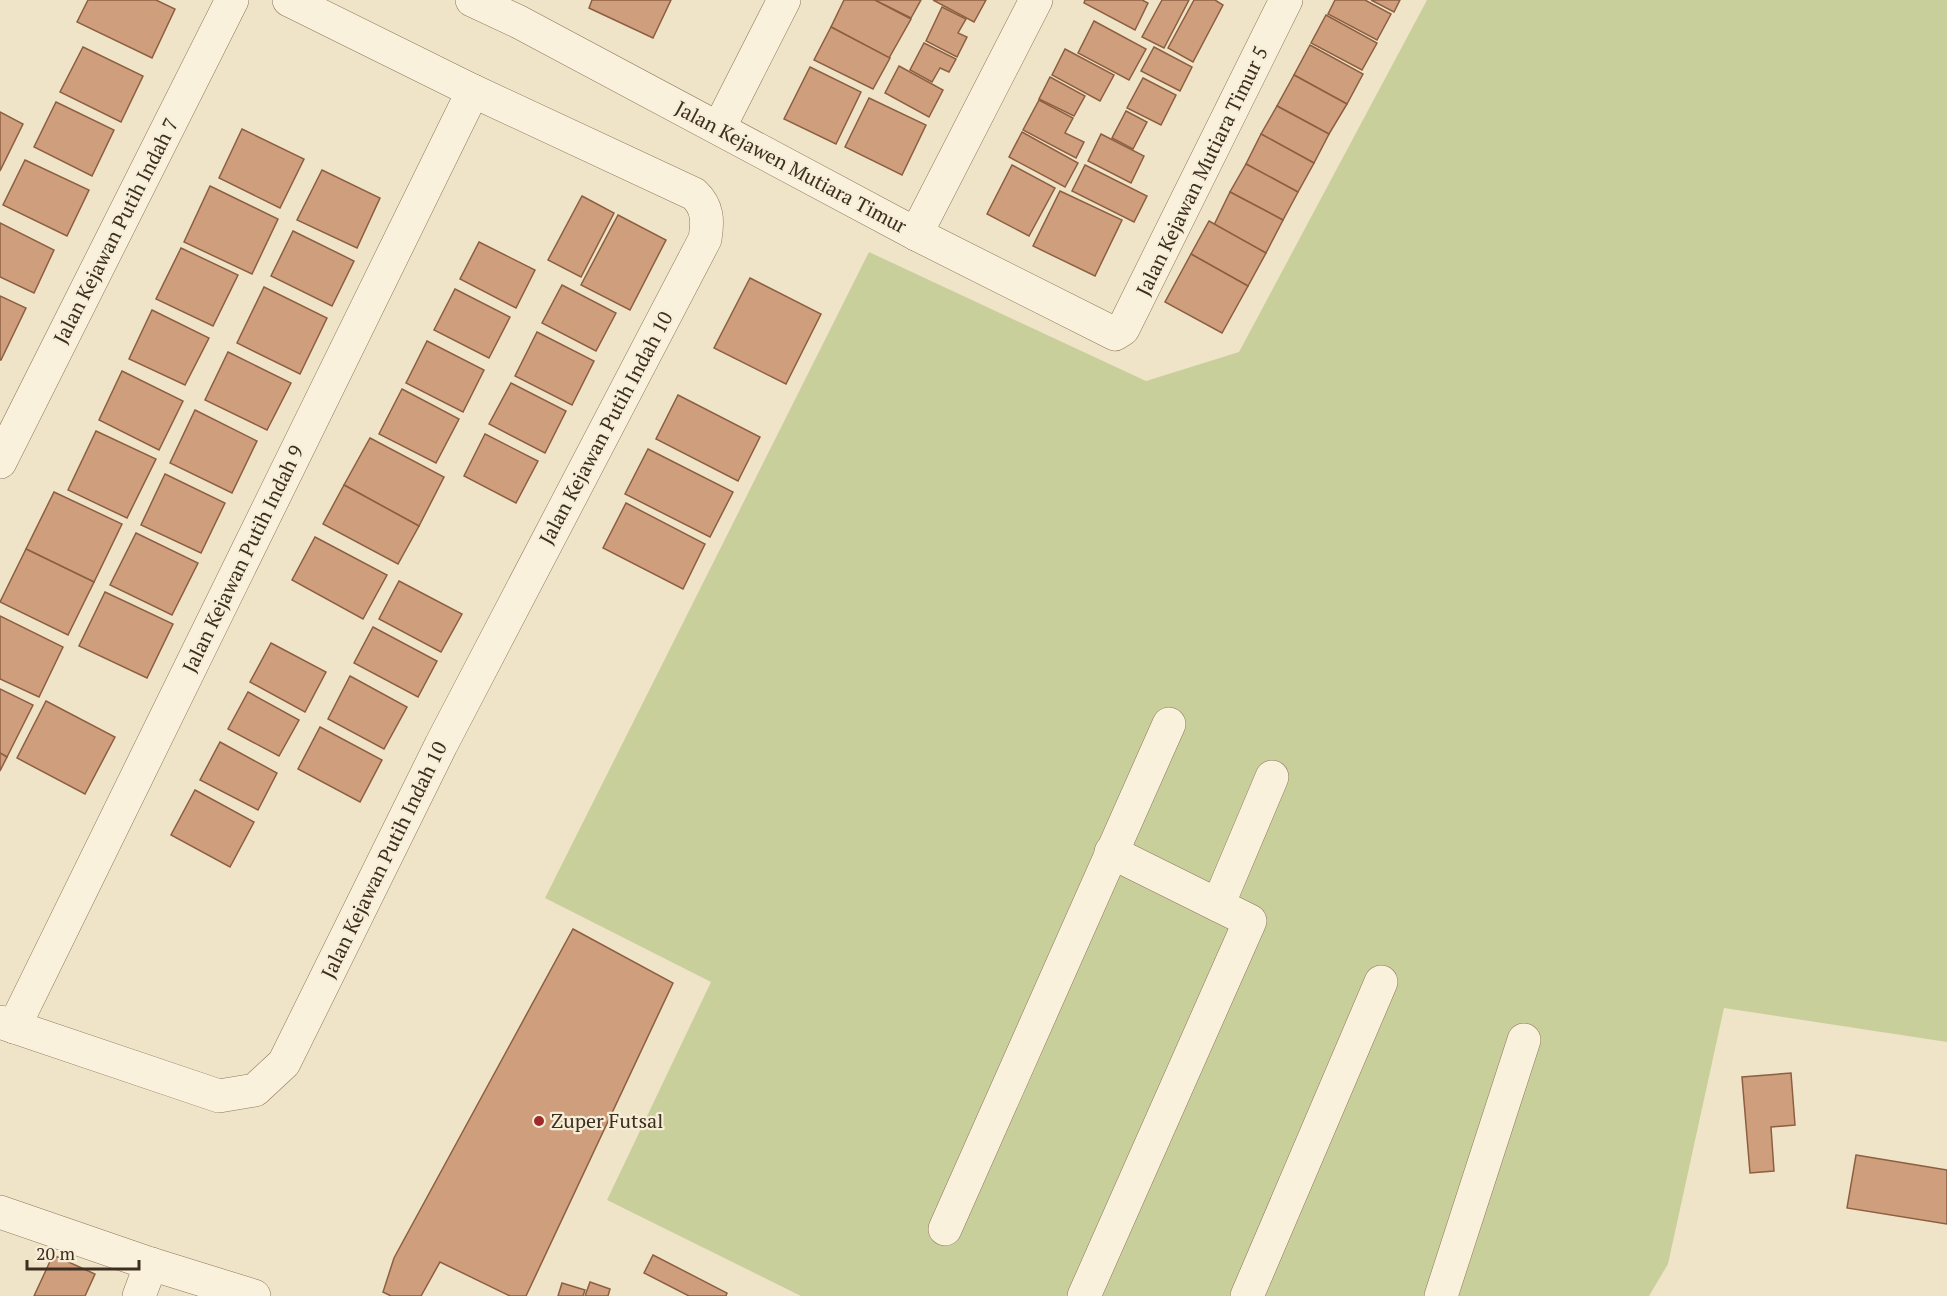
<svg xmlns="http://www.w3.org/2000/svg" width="1947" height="1296" viewBox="0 0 1947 1296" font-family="'PT Serif',serif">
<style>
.green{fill:#c9cf9b}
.building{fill:#cf9f7d;stroke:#8d5f41;stroke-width:1.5}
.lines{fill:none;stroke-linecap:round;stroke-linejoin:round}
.minor-casing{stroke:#8d765c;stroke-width:34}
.tertiary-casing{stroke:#8d765c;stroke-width:34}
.minor{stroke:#faf1dc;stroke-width:33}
.tertiary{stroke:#faf1dc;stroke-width:33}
.poi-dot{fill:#9e2a2b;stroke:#f7eed8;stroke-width:2}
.labels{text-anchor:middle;stroke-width:4.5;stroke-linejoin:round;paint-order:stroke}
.street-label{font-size:20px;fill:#3d2e20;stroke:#f7eed8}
.poi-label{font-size:20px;fill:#3d2e20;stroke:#f7eed8;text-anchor:start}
</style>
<rect width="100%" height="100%" fill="#f0e4c8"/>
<path class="green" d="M1427 0H1947V1042L1724 1008 1668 1264 1649 1296H801L607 1200 711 982 545 898 869 252 1146 381 1239 352Z"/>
<g class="building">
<path d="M88 0H156L175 9 152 58 77 22Z"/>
<path d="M592 0H671L653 38 589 8Z"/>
<path d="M844 0H875L911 19 889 58 831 27Z"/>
<path d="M875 0H921L911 18Z"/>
<path d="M933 0H986L974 22Z"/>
<path d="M1085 0H1142L1148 3 1135 30 1084 3Z"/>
<path d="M1162 0H1189L1164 48 1142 37Z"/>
<path d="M1194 0H1215L1223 5 1193 62 1168 48Z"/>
<path d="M1335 0H1365L1391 14 1377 40 1328 14Z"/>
<path d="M1371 0H1400L1394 12Z"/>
<path d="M942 7 966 19 958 33 967 37 957 57 926 41Z"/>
<path d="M1326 15 1377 43 1362 70 1311 43Z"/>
<path d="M1094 21 1146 49 1129 80 1078 53Z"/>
<path d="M831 27 890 58 873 89 814 60Z"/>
<path d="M924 43 956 59 949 72 940 68 932 82 910 70Z"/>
<path d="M1310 45 1363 74 1347 104 1294 75Z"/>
<path d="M83 47 143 76 121 122 60 92Z"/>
<path d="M1154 47 1192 67 1180 91 1141 71Z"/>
<path d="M1065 49 1114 75 1100 101 1052 75Z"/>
<path d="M899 66 943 90 929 117 885 93Z"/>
<path d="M810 67 861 92 836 144 784 119Z"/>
<path d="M1294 75 1347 104 1329 134 1277 106Z"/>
<path d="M1050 77 1085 96 1074 116 1039 99Z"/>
<path d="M1143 78 1176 95 1161 125 1127 108Z"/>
<path d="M869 98 926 125 902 175 845 147Z"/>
<path d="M1039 100 1073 118 1065 133 1084 142 1076 158 1023 130Z"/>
<path d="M56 102 114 130 92 176 34 147Z"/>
<path d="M1277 106 1329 134 1314 163 1261 134Z"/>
<path d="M1126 111 1147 122 1133 149 1112 138Z"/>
<path d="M0 112 23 124 0 171Z"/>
<path d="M242 129 304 159 280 208 219 178Z"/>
<path d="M1022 132 1078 163 1065 187 1009 157Z"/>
<path d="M1101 134 1144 156 1131 183 1088 161Z"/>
<path d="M1261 134 1314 163 1298 192 1246 164Z"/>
<path d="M25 160 89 190 67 236 3 205Z"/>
<path d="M1246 164 1298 192 1283 220 1230 192Z"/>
<path d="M1012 165 1055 188 1029 236 987 214Z"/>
<path d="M1085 165 1147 196 1134 222 1072 191Z"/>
<path d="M322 170 380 198 357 248 297 220Z"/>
<path d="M210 186 278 219 252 274 184 242Z"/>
<path d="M1060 191 1122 220 1095 276 1033 246Z"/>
<path d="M1230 192 1283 220 1266 253 1214 225Z"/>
<path d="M582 196 614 213 581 277 548 260Z"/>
<path d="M618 215 666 240 630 310 581 285Z"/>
<path d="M1209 221 1266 253 1248 286 1191 254Z"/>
<path d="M0 223 54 250 34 293 0 277Z"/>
<path d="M293 231 354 261 332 306 271 276Z"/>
<path d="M479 242 535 270 516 308 460 279Z"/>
<path d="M181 248 238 275 213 326 156 299Z"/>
<path d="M1191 254 1248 286 1222 333 1165 302Z"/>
<path d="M750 278 821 314 786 384 714 348Z"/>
<path d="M562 285 616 313 596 351 542 323Z"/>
<path d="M264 287 327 318 300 374 237 343Z"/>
<path d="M455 289 510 317 489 358 434 330Z"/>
<path d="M0 296 26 308 1 360H0Z"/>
<path d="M152 310 209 338 185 385 129 359Z"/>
<path d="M537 332 594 361 572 405 515 376Z"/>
<path d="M427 341 484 370 463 412 406 383Z"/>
<path d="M228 352 291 383 267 430 205 400Z"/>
<path d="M122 371 183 401 159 450 99 420Z"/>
<path d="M511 383 566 411 545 453 489 424Z"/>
<path d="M402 389 459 419 436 463 379 434Z"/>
<path d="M678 395 760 437 738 481 656 439Z"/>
<path d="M195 410 257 441 232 493 170 463Z"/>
<path d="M96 431 156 459 127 518 68 490Z"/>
<path d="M485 434 538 461 516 503 464 476Z"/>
<path d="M370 438 444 477 419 526 344 485Z"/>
<path d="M648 449 733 492 710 537 625 494Z"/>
<path d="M165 474 225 503 201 553 141 525Z"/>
<path d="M344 485 419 526 398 564 323 524Z"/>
<path d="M54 492 122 524 94 582 26 549Z"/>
<path d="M626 503 705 544 683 589 603 548Z"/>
<path d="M136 533 198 563 172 615 110 585Z"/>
<path d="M315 537 387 575 363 619 292 580Z"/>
<path d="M26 549 94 582 68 635 0 602Z"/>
<path d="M399 581 462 614 441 652 379 619Z"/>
<path d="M105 592 173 624 147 678 79 646Z"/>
<path d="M0 616 63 647 39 697 0 679Z"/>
<path d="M373 627 437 661 418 697 354 663Z"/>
<path d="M271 643 326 672 305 712 250 682Z"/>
<path d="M350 676 407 707 384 749 328 719Z"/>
<path d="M0 689 33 705 7 757 0 753Z"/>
<path d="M248 692 299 720 279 756 228 729Z"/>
<path d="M46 701 115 737 85 794 17 758Z"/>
<path d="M320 727 382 760 360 802 298 769Z"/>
<path d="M220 742 277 773 258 810 200 780Z"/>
<path d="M0 753 7 757 0 771Z"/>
<path d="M195 790 254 822 230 867 171 835Z"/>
<path d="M573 929 673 983 526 1296H510L440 1262 421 1296H391L383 1292 394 1258Z"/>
<path d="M1791 1073 1795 1125 1771 1127 1774 1171 1750 1173 1742 1077Z"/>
<path d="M1856 1155 1947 1170V1224L1847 1208Z"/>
<path d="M53 1255 95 1274 85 1296H34Z"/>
<path d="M653 1255 727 1293 726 1296H689L644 1273Z"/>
<path d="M590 1282 610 1289 608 1296H585Z"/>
<path d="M562 1283 585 1290 583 1296H558Z"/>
</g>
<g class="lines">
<defs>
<g id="minor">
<path d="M472 0 519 22 916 234 1115 334 1123 329 1286 0"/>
<path d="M719 128 784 0"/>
<path d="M916 234 1036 0"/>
<path d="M0 462 232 0"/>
<path d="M1218 905 1272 777"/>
<path d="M0 1022 219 1096 255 1090 284 1063 441 745 705 239C708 221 708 207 694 194L473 91 289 0"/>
<path d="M14 1027 473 91"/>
<path d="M945 1229 1169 724"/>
<path d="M139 1296 151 1264"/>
<path d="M1084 1296 1250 921 1111 852"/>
<path d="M1247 1296 1381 982"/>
<path d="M1441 1296 1524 1040"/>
</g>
<path id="tertiary" d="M0 1212 151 1264 254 1296"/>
</defs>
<use href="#minor" class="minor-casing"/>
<use href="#tertiary" class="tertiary-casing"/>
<use href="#minor" class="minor"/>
<use href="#tertiary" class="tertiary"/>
</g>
<circle class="poi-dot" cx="539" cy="1121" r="6"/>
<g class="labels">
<g class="street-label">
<text transform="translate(791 167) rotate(28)" y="7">Jalan Kejawen Mutiara Timur</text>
<text transform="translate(1202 171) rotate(-64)" y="7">Jalan Kejawan Mutiara Timur 5</text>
<text transform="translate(116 231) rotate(-63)" y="7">Jalan Kejawan Putih Indah 7</text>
<text transform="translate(606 428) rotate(-62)" y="7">Jalan Kejawan Putih Indah 10</text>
<text transform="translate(243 559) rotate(-64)" y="7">Jalan Kejawan Putih Indah 9</text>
<text transform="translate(384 860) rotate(-64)" y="7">Jalan Kejawan Putih Indah 10</text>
</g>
<g class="poi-label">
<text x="551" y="1128">Zuper Futsal</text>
</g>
</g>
<path d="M27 1260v9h112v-9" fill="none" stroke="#3d2e20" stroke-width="3"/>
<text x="36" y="1260" font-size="18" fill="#3d2e20" stroke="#f7eed8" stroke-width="4.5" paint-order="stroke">20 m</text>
</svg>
